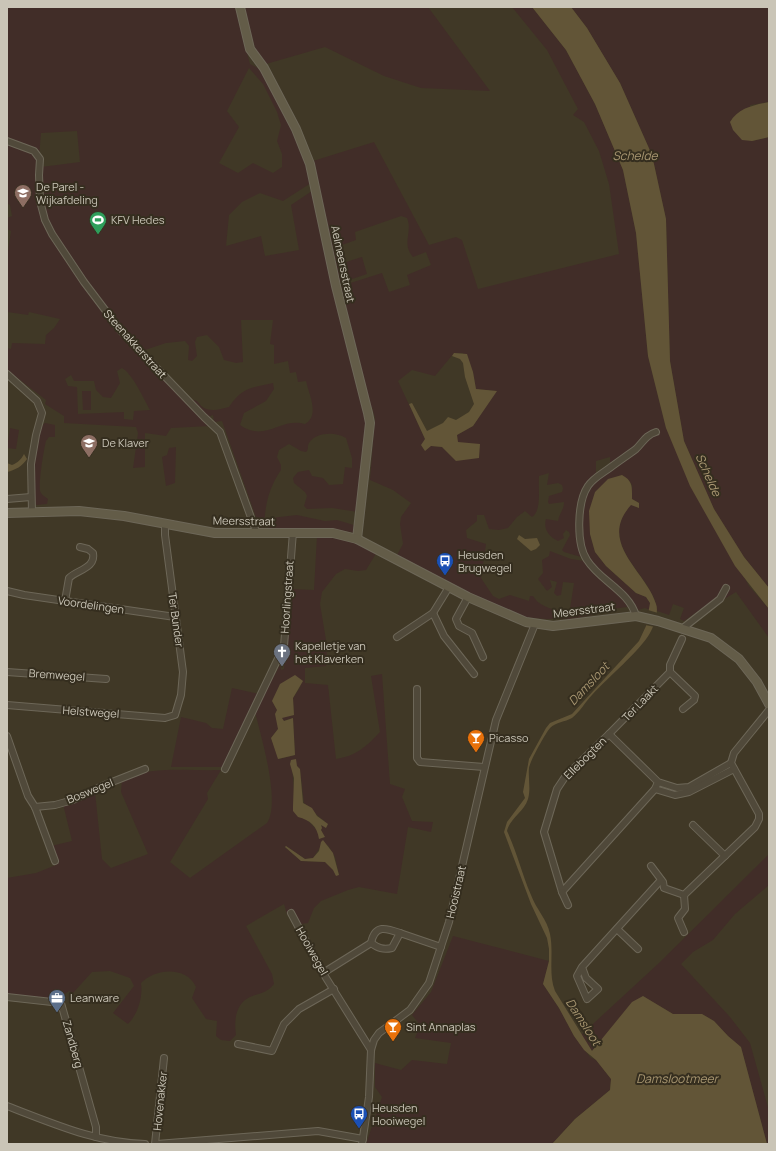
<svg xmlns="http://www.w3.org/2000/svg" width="776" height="1151" viewBox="0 0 776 1151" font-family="Manrope,sans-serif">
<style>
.green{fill:#412d28;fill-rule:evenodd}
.water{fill:#625537}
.pier{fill:#403826}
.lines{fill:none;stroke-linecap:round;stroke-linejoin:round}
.street-casing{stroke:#6d6758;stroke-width:8}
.secondary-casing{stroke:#6d6758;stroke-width:10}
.street{stroke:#50493a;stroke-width:6}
.secondary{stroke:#635c48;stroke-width:8}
.labels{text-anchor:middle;stroke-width:4;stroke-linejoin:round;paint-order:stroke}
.poi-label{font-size:11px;fill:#cac5b7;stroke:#352e1f;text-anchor:start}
.street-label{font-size:11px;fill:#cac5b7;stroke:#352e1f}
.water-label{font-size:12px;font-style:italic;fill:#a89671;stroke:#352e1f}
</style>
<rect width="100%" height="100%" fill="#403826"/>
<g class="green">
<path d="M7 7H235L250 64 260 69 313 161 374 142 429 245 456 237 462 240 478 289 619 254 609 184 599 151 584 122 573 115 578 109 547 50 512 7H532L566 50 595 104 623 170 636 233 648 356 666 428 749 586 769 609V638L736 592 721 601 714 600 684 621 680 619 684 608 673 604 669 615 657 611C655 575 594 547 631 504L639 508V503L632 499V485L628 479 590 534 595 552 606 566 636 593 646 597 650 603V610L645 608 638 610C626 592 608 580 593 564 577 545 578 506 592 486 599 476 610 473 618 465 626 458 632 450 639 442L610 466V457L596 461V474C571 490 573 532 581 557L564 552 562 550 570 535 569 532 566 530 563 534 564 538 558 541C549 537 543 529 546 519L558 521C559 514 564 510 564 502L549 504 548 502 549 496 562 492 563 489 562 485 558 483 547 485 549 473 539 476C538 488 542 511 532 517L525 511 517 517 508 528 499 530 489 529 484 515H477V521L466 530 467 538 486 544 481 578 493 596 499 599 510 595 529 601 530 596H533C539 607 558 613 570 609L574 583 563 582 561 595 557 596 554 593 557 582 550 580 552 587 547 591 538 579 543 573 542 560 549 556 550 551 571 559 584 561 628 604 627 607 592 612V615L569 619H546L525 617 488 602 397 555 403 544 400 524 401 517 411 503 393 490 370 480 375 418 372 407 365 409 368 433 358 512 332 508 307 509 304 506 307 496 305 492 294 483 293 478 298 472 309 470 312 476 323 478 329 485 343 484 345 467 352 468V458L346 438C337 432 316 431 309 443 307 447 309 449 306 452L301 451 289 444 279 450 277 457 281 465V470C268 489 265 506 264 528L259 526 222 421 214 422 213 415 203 419 210 426 171 428 166 436 145 433V467L133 468 138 433 136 427 64 423V416L45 404 46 400 7 370V348L11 349 12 343 45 344 46 335 54 328 60 319 29 312 28 315 7 312V258L11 231 7 229V218L12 216 10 205 7 203ZM249 68 263 84 277 112 281 125 277 141 282 154V167L273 173 253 163 238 173 219 163 239 127 227 111ZM77 131 80 162 41 167 46 216 57 239 101 301 133 342 142 351 166 343 185 341 189 346 188 360 192 361 197 356 195 342 197 337 207 335 219 347 224 360 236 363 243 362 241 320H273L270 344 274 345V364L288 361 290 373 296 372 298 382 306 381C309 395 320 415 305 424 280 417 266 443 240 425L244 413 266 401 274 389 273 383C251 388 242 387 229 407 220 409 213 412 204 408 199 405 199 401 194 400L192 407 117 331 51 239 41 215 37 181 41 133ZM311 183 312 191 291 205 299 250 265 256 261 236 226 246 229 215 242 202 260 193 283 201ZM401 216 407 218C413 232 401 244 413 257L426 252 431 265 407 275 410 285 389 292 382 273 341 286 340 283 367 274 362 257 346 262 342 245 356 240 355 232ZM454 353H463L473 372 476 389 496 391 473 426 457 435 456 460 442 447 422 445 425 439 398 381 412 370 435 376ZM122 368C132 373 144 399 150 410L134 411 133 420 124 419V412L78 414 77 387 68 386 65 379 71 375 74 381H94L96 390 103 397 111 398 120 383 117 371Z"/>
<path d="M243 7H428L490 91 421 88 384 76 325 47 266 64 256 51Z"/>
<path d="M571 7H769V102L750 105 752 141 769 137V588L744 557 714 509 684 441 670 361 666 219 652 155 620 83 587 28Z"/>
<path d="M82 391H91V410H83Z"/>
<path d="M45 423 55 425V437H49L46 441C44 448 37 489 41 493 43 496 46 497 48 499L47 504 36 505C30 493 34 430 45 423Z"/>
<path d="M10 428 19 430 16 449 7 448Z"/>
<path d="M176 447 175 483 166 486 162 457 167 455 169 448Z"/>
<path d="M297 515 325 521 337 520 357 526 356 533 330 529H268L271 518Z"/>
<path d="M317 536 344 539 377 552 366 570 358 571 345 569 336 574 322 592 320 604 327 646 326 666 305 668V683L328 685 336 759C356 756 366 747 380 732L371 676 382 674 390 784 405 789 402 797 412 821 433 822 431 832 408 827 397 894 359 887 348 890 321 901 314 908 308 923 295 925 287 914 284 904 246 926 272 974 274 984C267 993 260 993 250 997 235 1004 234 1021 236 1035L230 1041 221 1040 216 1036 217 1021 206 1019 192 998 196 987C187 966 155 968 141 983 143 997 138 1014 128 1024L113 1013 134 986 130 978 110 971 92 972 73 993 69 991 58 999 7 995V878L36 873 56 865 47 847 72 841 63 804 95 792 102 859 111 868 148 854 121 792 122 779C153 766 188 771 221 770L207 793 208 799 170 862 190 878 267 823C281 803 261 736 255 712L280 665 281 670 284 669 290 589 314 590ZM301 686 293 698 294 715 282 717 283 721 293 718 295 755 279 759 271 738 278 729 277 710 274 705ZM292 766H297L300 769 304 803C312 808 316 816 325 821 320 827 320 830 324 837L305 818 294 792ZM328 845 335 857 339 875 325 862 301 861 285 847 286 846 305 859 313 858 321 846Z"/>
<path d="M232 688 259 694 223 767H171L181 717 206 723 212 728 223 729Z"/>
<path d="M769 854V885L735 914 713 940 693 952 681 964 730 1017 750 1043 769 1111V1144H767L741 1047 728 1036 714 1021 702 1014H673L643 996 592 1051 581 1035 659 963Z"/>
<path d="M453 936 549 961 543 984 559 1008 574 1036 590 1057 596 1060 611 1079 610 1090 575 1119 552 1144H366L382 1097 375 1087V1063L401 1070 412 1060 447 1064 451 1043 415 1038 420 1025 412 1015 431 992Z"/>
</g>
<g class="water">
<path d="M532 7H571L587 28 620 83 652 155 666 219 670 361 684 441 714 509 744 557 769 588V609L735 566 690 486 666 428 648 356 636 233 623 170 595 104 566 50Z"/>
<path d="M769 102V137L752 141 742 140 733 130 730 122C738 108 754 105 769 102Z"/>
<path d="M454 353 467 354 473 372 476 389 497 391 473 426 457 435 458 442 480 444 479 458 456 461 442 447 431 446 425 451 421 445 425 439 409 404 412 403 427 431 443 423 448 417 456 420 469 412 474 404 465 377 463 363 460 359 452 356Z"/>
<path d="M24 454 27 459C22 466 16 470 7 472V463L12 465C17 463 21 460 24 454Z"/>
<path d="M622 475C633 481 632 487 632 499L639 503V508L631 505C597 543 646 571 656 604 659 611 654 626 650 633 639 652 608 677 592 695 585 702 580 712 572 718 565 722 556 722 550 728 545 734 530 761 529 768 528 778 531 789 528 799 524 812 510 818 507 831 517 852 522 874 531 895 536 909 547 919 550 934 554 953 548 974 555 991L592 1051 632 1002 643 996 673 1014H702L714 1021 728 1036 741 1047 767 1144H552L575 1119 610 1090 611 1079 596 1060 584 1050 574 1036 559 1008 543 984 549 961V949L547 938 531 904 504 832 507 822 525 798 523 792 529 759 546 728 550 723 572 714 639 641 646 626 650 603 646 597 636 593 606 566 595 552 590 534 589 511 595 492 608 479Z"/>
<path d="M519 535 525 539 537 538 540 545 536 549 531 551 517 539Z"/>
<path d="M295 675 303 681 293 698 294 715 282 718 284 721 293 718 295 755 278 759 271 738 278 729 275 714 277 710 272 701 280 684Z"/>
<path d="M296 759 297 766 300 769 303 803 312 808 317 816 328 824 326 828 321 825 322 828 321 830 325 837 319 839C317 826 310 820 298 817L293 811V806L294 778 290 764 291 760Z"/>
<path d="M323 840 333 853 339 875 336 876 333 870 325 862 301 861 285 847 286 846 305 859 313 858 319 851 321 842Z"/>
</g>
<path class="pier" d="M648 610 658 613 655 627 645 625Z"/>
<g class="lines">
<defs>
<g id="street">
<path d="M7 141 34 151 40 159 39 175 40 201 45 220 52 234 84 282 121 331 204 417 220 432 257 534"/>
<path d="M7 374 37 401 42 413 36 435 31 464 32 512"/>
<path d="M7 499 31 497"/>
<path d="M7 591 24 595 175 617"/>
<path d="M468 597 456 619 459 626 472 633 483 657"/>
<path d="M65 601 69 578C77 570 96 568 93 553L88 549 80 547"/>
<path d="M433 613 449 587"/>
<path d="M636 616C629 591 600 581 587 560 576 544 577 502 588 486 593 478 603 473 611 467 619 461 628 455 636 449 643 442 646 435 656 432"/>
<path d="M683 628 720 599 726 588"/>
<path d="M397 637 433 613 444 636 474 674"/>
<path d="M7 672 106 679"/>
<path d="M670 672V665L682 639"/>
<path d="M417 689V758L420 762 484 767"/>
<path d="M7 705 165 718 175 715 181 695 183 672 165 535V524"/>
<path d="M609 734 670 672 695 696 694 700 683 709"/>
<path d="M7 736 28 796 35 807 55 861"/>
<path d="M225 769 284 646 293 532"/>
<path d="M658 782 655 789 562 892 544 832 557 789 565 777 609 734 658 782 677 788 689 787 731 763"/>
<path d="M655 789 675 795 689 792 734 769"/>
<path d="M35 807 55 805 73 800 102 786 145 769"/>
<path d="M693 825 725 856"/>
<path d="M651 866 663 882 664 888 684 895 755 827 759 819V814L731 763 734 753 769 710"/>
<path d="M562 892 568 905"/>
<path d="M684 895 685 909 678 918 684 932"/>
<path d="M291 913 323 973 371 1050"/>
<path d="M617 929 638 949"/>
<path d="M371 943C375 924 386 928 400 933"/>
<path d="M582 967 577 976 587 999 598 989 586 978 582 967 661 880"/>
<path d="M323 973 371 943C378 948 383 950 392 948L400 933 441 947"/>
<path d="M7 997 61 1003 96 1127V1137"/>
<path d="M238 1044 272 1051 284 1024 299 1009 334 989"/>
<path d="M7 1106C52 1123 96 1143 145 1144"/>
<path d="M155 1144 164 1058"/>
<path d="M157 1144 318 1131 363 1139"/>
<path d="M362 1144 369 1097 371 1050 374 1040 379 1033 410 1010 429 983 449 922 496 720 535 624"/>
</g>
<g id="secondary">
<path d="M240 7 250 49 264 68 296 129 310 164 336 286 368 413 370 423 357 539"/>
<path d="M7 513 79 511 124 516 215 533H333L357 539 468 597 526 622 553 626 636 616 658 621 711 638 739 659 757 682 769 704"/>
</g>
</defs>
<use href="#street" class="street-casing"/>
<use href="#secondary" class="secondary-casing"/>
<use href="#street" class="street"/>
<use href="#secondary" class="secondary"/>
</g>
<defs>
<symbol id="school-pin" viewBox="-11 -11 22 30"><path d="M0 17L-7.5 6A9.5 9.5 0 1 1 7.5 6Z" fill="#8d6e63" stroke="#352e1f"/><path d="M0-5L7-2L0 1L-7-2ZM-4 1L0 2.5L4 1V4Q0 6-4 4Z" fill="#fff"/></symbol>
<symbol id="stadium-pin" viewBox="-11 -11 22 30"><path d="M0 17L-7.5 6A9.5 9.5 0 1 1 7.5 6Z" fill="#2e9e5b" stroke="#352e1f"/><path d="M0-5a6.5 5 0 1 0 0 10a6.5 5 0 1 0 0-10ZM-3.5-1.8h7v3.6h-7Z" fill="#fff"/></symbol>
<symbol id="bus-pin" viewBox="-11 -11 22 30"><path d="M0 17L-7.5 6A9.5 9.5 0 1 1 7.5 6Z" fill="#1a4fb4" stroke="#352e1f"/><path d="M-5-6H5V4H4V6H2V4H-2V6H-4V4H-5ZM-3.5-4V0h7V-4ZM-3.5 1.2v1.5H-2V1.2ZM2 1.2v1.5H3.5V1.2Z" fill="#fff"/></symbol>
<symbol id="church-pin" viewBox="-11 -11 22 30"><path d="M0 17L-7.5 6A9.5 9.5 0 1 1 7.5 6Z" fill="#6b7280" stroke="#352e1f"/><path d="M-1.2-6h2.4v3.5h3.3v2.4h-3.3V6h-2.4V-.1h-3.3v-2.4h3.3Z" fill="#fff"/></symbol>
<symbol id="bar-pin" viewBox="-11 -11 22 30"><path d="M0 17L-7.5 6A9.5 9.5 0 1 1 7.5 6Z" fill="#e8710a" stroke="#352e1f"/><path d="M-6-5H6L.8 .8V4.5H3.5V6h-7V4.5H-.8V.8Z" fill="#fff"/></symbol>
<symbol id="office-pin" viewBox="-11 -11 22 30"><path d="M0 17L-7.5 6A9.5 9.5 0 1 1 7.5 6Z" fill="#5c6f8a" stroke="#352e1f"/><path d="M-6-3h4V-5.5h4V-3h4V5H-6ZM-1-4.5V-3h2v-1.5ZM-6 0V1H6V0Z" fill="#fff"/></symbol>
</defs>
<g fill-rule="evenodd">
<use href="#school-pin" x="13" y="183" width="20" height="27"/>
<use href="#stadium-pin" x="88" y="210" width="20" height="27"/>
<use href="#school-pin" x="79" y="433" width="20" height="27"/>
<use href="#bus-pin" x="435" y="551" width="20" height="27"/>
<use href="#church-pin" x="272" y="642" width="20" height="27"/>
<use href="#bar-pin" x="466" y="728" width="20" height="27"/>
<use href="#office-pin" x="47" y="988" width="20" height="27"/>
<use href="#bar-pin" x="383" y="1017" width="20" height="27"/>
<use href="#bus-pin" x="349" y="1104" width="20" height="27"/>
</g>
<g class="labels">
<g class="poi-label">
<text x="36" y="191">De Parel -<tspan x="36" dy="13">Wijkafdeling</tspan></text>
<text x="111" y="224">KFV Hedes</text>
<text x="102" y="447">De Klaver</text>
<text x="458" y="559">Heusden<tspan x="458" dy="13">Brugwegel</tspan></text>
<text x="295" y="650">Kapelletje van<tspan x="295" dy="13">het Klaverken</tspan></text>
<text x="489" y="742">Picasso</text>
<text x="70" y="1002">Leanware</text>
<text x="406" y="1031">Sint Annaplas</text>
<text x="372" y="1112">Heusden<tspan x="372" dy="13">Hooiwegel</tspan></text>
</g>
<g class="street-label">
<text transform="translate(343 264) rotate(78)" y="4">Aelmeersstraat</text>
<text transform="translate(135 344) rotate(48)" y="4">Steenakkerstraat</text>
<text transform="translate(244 521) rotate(1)" y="4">Meersstraat</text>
<text transform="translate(287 597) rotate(-86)" y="4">Hoorlingstraat</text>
<text transform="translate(91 605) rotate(8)" y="4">Voordelingen</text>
<text transform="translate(584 610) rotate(-7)" y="4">Meersstraat</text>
<text transform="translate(176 620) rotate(82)" y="4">Ter Bunder</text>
<text transform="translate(57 675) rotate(4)" y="4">Bremwegel</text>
<text transform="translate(640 703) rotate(-46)" y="4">Ter Laakt</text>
<text transform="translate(91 712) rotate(4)" y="4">Helstwegel</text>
<text transform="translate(585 758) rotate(-45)" y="4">Ellebogten</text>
<text transform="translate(90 791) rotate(-22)" y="4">Boswegel</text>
<text transform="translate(456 892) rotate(-77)" y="4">Hooistraat</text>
<text transform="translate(312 951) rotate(61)" y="4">Hooiwegel</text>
<text transform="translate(73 1044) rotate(74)" y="4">Zandberg</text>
<text transform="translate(160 1101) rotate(-84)" y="4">Hovenakker</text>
</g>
<g class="water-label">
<text x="635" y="160">Schelde</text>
<text transform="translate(708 475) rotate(66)" y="4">Schelde</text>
<text transform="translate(589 684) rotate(-47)" y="4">Damsloot</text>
<text transform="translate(583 1022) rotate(57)" y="4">Damsloot</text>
<text x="677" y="1083">Damslootmeer</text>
</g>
</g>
<rect width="776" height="1151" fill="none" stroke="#cac5b7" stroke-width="16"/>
</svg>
